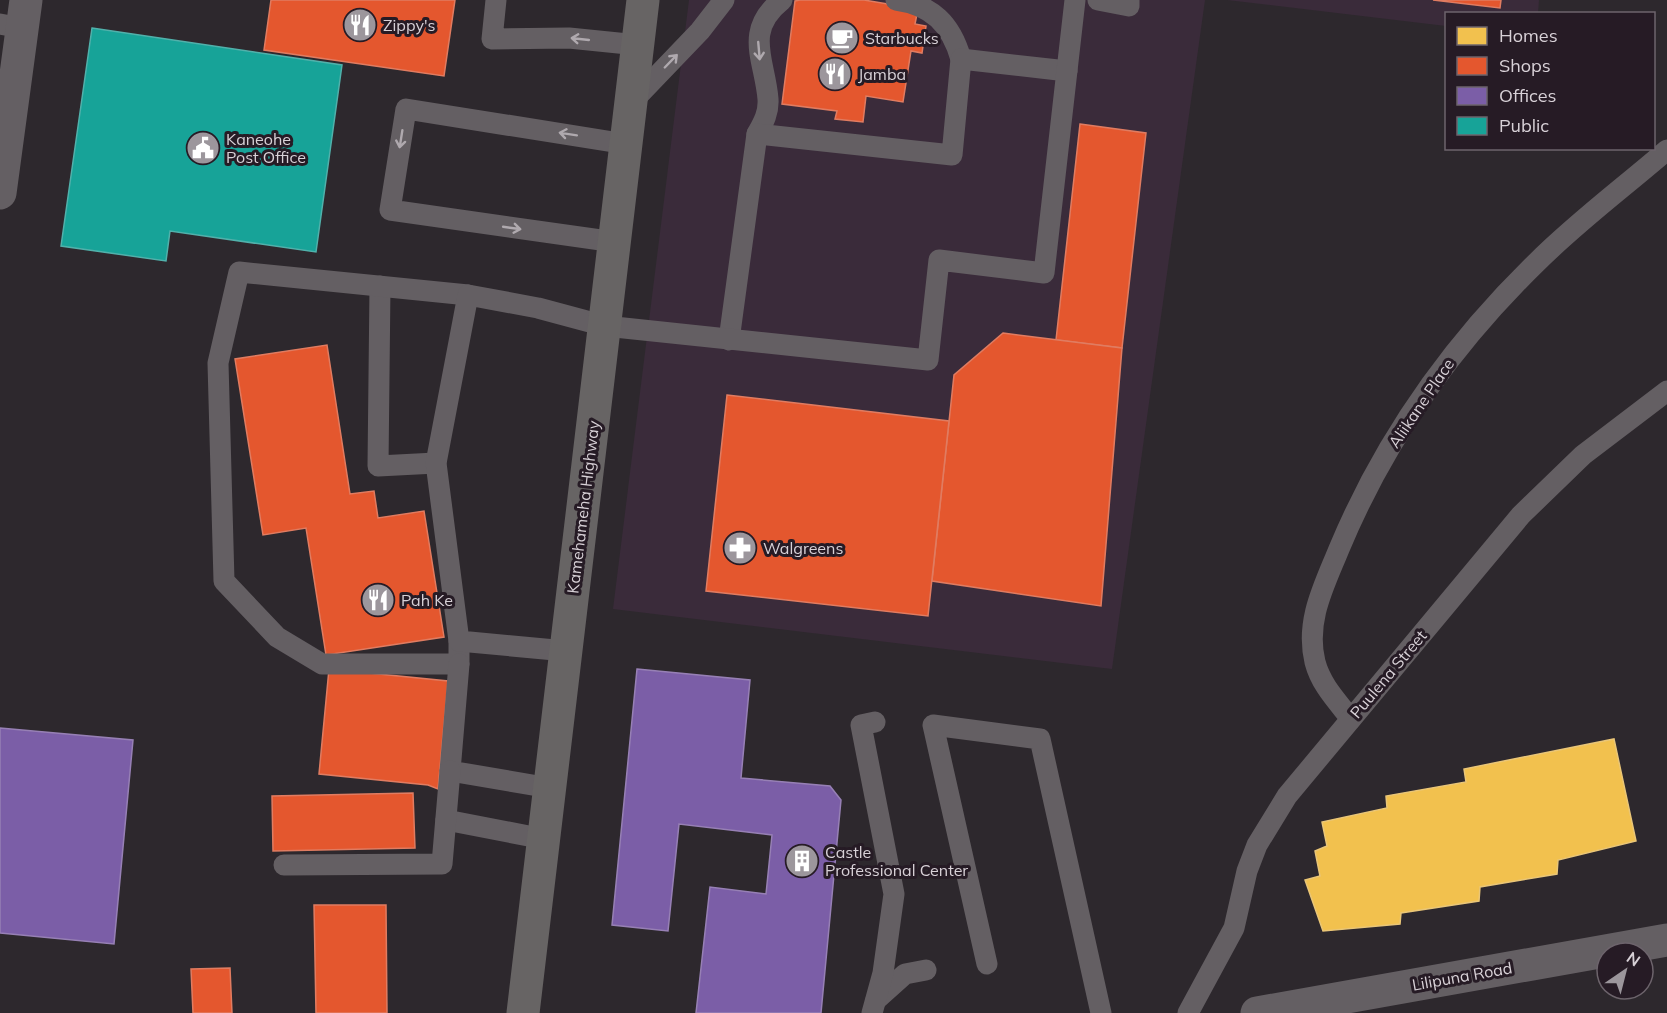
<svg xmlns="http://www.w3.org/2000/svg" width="1667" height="1013" viewBox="0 0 1667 1013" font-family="Mulish,sans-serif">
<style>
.built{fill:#3a2b3a}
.homes{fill:#f2c14e;stroke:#eac677;stroke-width:1.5}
.shops{fill:#e4572e;stroke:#e07c61;stroke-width:1.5}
.offices{fill:#7b5ea7;stroke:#9780b5;stroke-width:1.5}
.public{fill:#17a398;stroke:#51b1ab;stroke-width:1.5}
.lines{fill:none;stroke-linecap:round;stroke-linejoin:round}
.service{stroke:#645f63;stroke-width:21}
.minor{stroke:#645f63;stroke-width:33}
.tertiary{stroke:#645f63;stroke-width:33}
.secondary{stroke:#676464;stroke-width:33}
.oneway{stroke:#afa9ae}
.labels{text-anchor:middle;stroke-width:6;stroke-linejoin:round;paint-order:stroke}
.poi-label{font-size:16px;fill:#d8d1d7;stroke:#261b25;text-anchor:start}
.street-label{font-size:16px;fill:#d8d1d7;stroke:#261b25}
</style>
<rect width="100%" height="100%" fill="#2d282d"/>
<g class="built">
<path d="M689 0H1205L1112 669 613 609Z"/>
<path d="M1227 0H1539L1538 13 1446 14V26Z"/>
</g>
<path class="homes" d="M1614 739 1636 841 1558 860 1557 874 1480 887 1479 901 1401 913 1400 924 1323 931 1305 880 1320 876 1315 851 1327 846 1322 822 1387 808 1386 796 1466 782 1464 769Z"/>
<g class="shops">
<path d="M271 0H455L444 76 264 50Z"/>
<path d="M800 0H864L918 9 915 24 926 26 922 53 911 51 903 102 866 96 863 122 835 119 837 111 782 104 795 1Z"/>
<path d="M1433 0H1501L1500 8Z"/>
<path d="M1080 124 1146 133 1122 348 1056 340Z"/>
<path d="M1003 333 1122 348 1101 606 932 581 954 375Z"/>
<path d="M327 345 350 494 374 491 378 518 424 511 444 637 326 655 306 528 263 535 235 359Z"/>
<path d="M727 395 949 421 928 616 706 591Z"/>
<path d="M329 669 448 681 438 789 428 785 319 774Z"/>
<path d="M413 793 415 848 273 851 272 796Z"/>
<path d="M314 905H386L387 1013H316Z"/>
<path d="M230 968 232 1013H193L191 969Z"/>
</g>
<g class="offices">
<path d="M637 669 750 680 741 778 830 786 841 800 821 1013H696L710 887 766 894 772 835 679 824 668 931 612 925Z"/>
<path d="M0 728 133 740 114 944 0 933Z"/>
</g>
<path class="public" d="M92 28 342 65 316 252 170 231 166 261 61 246Z"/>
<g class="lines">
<g class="service">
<path d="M496 0 492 39 569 38 638 45"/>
<path d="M896 0C932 5 951 24 961 59"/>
<path d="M1098 0 1129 6V0"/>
<path d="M0 24 22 28"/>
<path d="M631 103 700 31 724 0"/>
<path d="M757 134C763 123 769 113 768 99 765 60 743 31 782 0"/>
<path d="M615 242 390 210 406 109 626 144"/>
<path d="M380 286 378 466 436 463"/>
<path d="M729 340 757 134 952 155 961 59 1067 71"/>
<path d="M459 641V664H322L277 637 224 581 218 363 239 272 468 295"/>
<path d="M566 651 459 641 436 463 468 295 538 308 605 326 928 360 939 260 1044 273 1075 0"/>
<path d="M459 664 450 771 550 788"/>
<path d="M1351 719C1337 701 1321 685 1315 662 1305 621 1324 586 1339 549 1384 441 1452 345 1536 263 1577 222 1623 188 1667 150"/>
<path d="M446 820 544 839"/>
<path d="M284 865 442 864 450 771"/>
<path d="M987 964 933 725 1040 739 1101 1013"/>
<path d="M876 1000 905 974 926 970"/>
<path d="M872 1013 883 973 894 894 861 725 875 722"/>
<path d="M1188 1013 1234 928 1247 871 1257 845 1287 796 1521 515 1583 455 1667 391"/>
</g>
<path class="minor" d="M0 193 26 0"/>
<path class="tertiary" d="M1257 1013 1667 940"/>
<path class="secondary" d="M523 1013 643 0"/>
</g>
<defs><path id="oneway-shaft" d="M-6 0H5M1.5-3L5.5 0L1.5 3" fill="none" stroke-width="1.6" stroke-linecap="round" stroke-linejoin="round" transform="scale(1.5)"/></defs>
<g class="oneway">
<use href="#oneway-shaft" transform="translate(580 39) rotate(-174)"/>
<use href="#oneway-shaft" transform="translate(759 51) rotate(85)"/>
<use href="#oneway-shaft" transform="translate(671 61) rotate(-46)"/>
<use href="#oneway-shaft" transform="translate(568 134) rotate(-171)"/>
<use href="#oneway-shaft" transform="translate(401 139) rotate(99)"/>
<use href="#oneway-shaft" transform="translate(512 228) rotate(8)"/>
</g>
<defs>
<symbol id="restaurant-disc" viewBox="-11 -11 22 22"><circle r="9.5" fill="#9c969c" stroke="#261b25"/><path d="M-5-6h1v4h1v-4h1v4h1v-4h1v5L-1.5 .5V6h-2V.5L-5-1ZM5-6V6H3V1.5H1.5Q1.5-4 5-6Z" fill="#fff"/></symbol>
<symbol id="cafe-disc" viewBox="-11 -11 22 22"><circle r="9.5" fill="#9c969c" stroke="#261b25"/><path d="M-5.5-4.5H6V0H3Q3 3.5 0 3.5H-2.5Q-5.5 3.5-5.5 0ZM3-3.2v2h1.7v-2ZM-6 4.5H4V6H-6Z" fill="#fff"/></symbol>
<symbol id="civic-disc" viewBox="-11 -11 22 22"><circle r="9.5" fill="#9c969c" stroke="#261b25"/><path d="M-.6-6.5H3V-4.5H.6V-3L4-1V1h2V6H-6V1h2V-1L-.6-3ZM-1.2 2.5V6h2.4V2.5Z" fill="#fff"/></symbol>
<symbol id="pharmacy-disc" viewBox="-11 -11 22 22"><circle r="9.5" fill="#9c969c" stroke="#261b25"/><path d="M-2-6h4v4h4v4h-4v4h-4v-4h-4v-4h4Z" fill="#fff"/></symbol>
<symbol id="building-disc" viewBox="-11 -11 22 22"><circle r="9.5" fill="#9c969c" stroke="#261b25"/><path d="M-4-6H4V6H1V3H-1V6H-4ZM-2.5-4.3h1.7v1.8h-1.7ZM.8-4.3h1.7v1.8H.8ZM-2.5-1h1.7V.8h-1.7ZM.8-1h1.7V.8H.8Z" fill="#fff"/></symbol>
</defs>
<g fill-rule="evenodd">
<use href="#restaurant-disc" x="341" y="6" width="38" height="38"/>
<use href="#cafe-disc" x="823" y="19" width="38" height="38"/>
<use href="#restaurant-disc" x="816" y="55" width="38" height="38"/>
<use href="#civic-disc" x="184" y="129" width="38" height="38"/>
<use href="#pharmacy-disc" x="721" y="529" width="38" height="38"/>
<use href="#restaurant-disc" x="359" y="581" width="38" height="38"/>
<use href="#building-disc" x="783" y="842" width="38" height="38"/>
</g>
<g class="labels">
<g class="poi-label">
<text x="383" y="31">Zippy's</text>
<text x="865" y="44">Starbucks</text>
<text x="858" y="80">Jamba</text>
<text x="226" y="145">Kaneohe<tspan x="226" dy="18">Post Office</tspan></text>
<text x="763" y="554">Walgreens</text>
<text x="401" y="606">Pah Ke</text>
<text x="825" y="858">Castle<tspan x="825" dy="18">Professional Center</tspan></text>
</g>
<g class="street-label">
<text transform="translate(1421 403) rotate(-56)" y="6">Aliikane Place</text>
<text transform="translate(583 507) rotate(-83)" y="6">Kamehameha Highway</text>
<text transform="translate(1388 674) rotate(-50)" y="6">Puulena Street</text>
<text transform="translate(1462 976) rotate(-10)" y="6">Lilipuna Road</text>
</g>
</g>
<rect x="1445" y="12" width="210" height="138" fill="#261b25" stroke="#6d646c" stroke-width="1.5"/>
<rect x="1457" y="27" width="30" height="18" fill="#f2c14e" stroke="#6d646c" stroke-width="1.5"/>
<text x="1499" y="42" font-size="18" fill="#d8d1d7">Homes</text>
<rect x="1457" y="57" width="30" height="18" fill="#e4572e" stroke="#6d646c" stroke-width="1.5"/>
<text x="1499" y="72" font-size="18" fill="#d8d1d7">Shops</text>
<rect x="1457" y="87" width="30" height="18" fill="#7b5ea7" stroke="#6d646c" stroke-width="1.5"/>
<text x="1499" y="102" font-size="18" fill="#d8d1d7">Offices</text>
<rect x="1457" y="117" width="30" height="18" fill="#17a398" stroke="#6d646c" stroke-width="1.5"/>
<text x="1499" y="132" font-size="18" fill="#d8d1d7">Public</text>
<g transform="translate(1625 971) rotate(35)"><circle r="28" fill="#261b25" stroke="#6d646c" stroke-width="1.5"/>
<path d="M0-4.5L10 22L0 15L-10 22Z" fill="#9c969c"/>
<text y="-9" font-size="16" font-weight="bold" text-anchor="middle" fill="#d8d1d7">N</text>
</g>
</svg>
